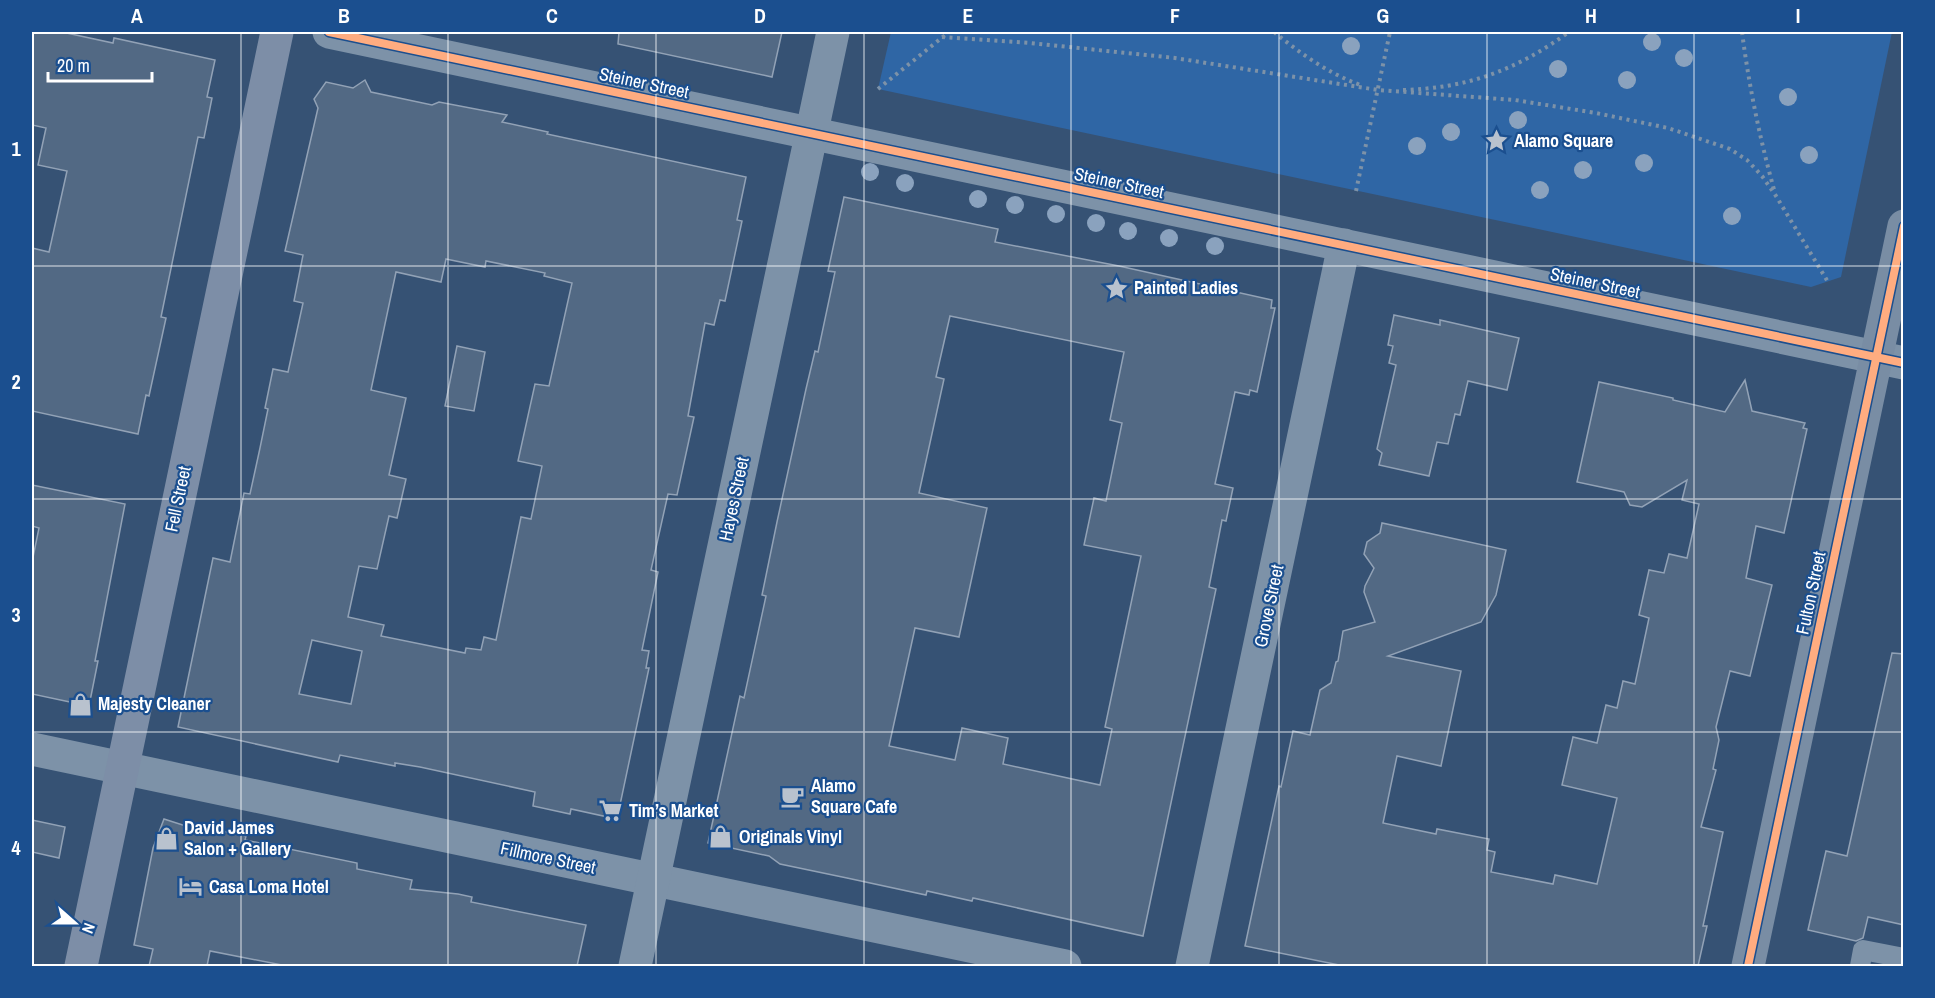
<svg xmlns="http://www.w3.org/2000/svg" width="1935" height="998" viewBox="0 0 1935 998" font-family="'Archivo Narrow',sans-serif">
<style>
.green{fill:#2f66a5}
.building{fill:#526984;stroke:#92a2b6;stroke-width:1.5;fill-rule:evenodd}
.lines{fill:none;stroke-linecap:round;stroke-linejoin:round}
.path{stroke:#7d92a8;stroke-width:4;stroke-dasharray:3 4.5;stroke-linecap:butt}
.lane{stroke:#7d92a8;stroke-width:20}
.street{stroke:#7d92a8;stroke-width:33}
.secondary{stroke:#798da4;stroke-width:33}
.primary{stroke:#7d8ea7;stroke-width:33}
.cycleway-casing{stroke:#1b4f8f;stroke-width:11}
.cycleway{stroke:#ffac80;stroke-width:8}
.tree{fill:#8aa2be}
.grid{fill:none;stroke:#fff;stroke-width:1.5;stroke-opacity:0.55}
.labels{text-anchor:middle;stroke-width:4.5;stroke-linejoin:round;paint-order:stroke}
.street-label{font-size:18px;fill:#fff;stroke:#1b4f8f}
.poi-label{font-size:18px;font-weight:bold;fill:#fff;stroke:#1b4f8f;text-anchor:start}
.neatline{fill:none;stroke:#fff;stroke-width:2}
.grid-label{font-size:20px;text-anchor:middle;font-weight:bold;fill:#fff}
</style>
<rect width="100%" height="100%" fill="#365274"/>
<path class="green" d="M891 32H1892L1841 277 1811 287 878 89Z"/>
<g class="building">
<path d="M32 32H62L113 43 114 38 215 60 207 97 212 98 204 138 198 137 161 317 166 318 149 396 146 395 138 434 32 411V248L49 252 67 171 38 165 46 128 32 125Z"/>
<path d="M619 32H782L772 77 618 44Z"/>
<path d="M365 80 371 92 432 105 439 102 507 115 502 122 548 132 547 134 746 177 737 220 742 221 725 301 720 300 714 325 705 323 688 416 694 417 677 495 668 494 651 570 658 572 642 650 649 651 646 668H649L617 819 571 809 570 814 533 806 535 792 420 767 395 763V766L340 755 338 762 178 727 213 558 230 562 244 493 250 494 260 448 268 409 265 408 273 369 288 372 303 303 294 301 303 255 285 251 318 108 314 99 326 82 353 88ZM446 259 485 267 486 261 545 273 544 276 572 283 549 386 535 384 518 461 542 466 531 519 521 517 496 640 484 637 481 650 466 648 465 653 381 636 384 625 348 617 359 566 377 569 389 516 397 518 406 479 389 475 406 398 371 390 396 272 441 282ZM312 640 362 651 351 704 299 694Z"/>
<path d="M844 197 998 229 995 242 1119 266 1272 300 1271 308H1275L1257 392 1250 390 1249 395 1235 392 1215 484 1233 488 1226 521 1222 520 1209 587 1216 589 1143 936 973 898 972 901 927 891 926 895 847 878 780 864 769 856 708 843 740 696 744 698 766 596 762 595 777 522 806 389 815 351 818 352 835 272 828 271ZM950 316 1124 352 1110 420 1122 423 1106 501 1094 498 1084 545 1141 556 1105 727 1112 729 1100 785 1003 764 1008 738 962 728 955 760 889 746 915 628 959 637 987 508 919 493 944 379 936 377Z"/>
<path d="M1394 315 1440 325V320L1519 338 1507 390 1468 381 1460 415 1455 414 1448 444 1437 442 1429 476 1379 465 1382 453 1377 449 1396 365 1389 363 1393 346 1388 345Z"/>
<path d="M457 346 485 352 474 411 445 406Z"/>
<path d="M1745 380 1752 411 1805 423 1803 428 1807 429 1784 533 1756 526 1746 578 1772 585 1750 676 1730 671 1716 727 1719 740 1713 769 1716 770 1701 827 1723 832 1703 926H1707L1698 966H1344L1245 946 1279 786 1281 787 1293 731 1310 735 1320 690 1331 683 1336 662 1338 661 1343 631 1375 622 1364 592 1365 586 1374 568 1364 554 1367 542 1380 533 1382 523 1506 550 1496 595 1481 622 1388 656 1461 671 1441 766 1397 756 1383 823 1436 834 1437 829 1489 839 1487 850 1495 852 1491 872 1553 884 1555 875 1597 884 1617 798 1562 785 1573 737 1597 743 1606 705 1617 708 1623 681 1635 684 1649 618 1639 615 1649 570 1664 573 1669 554 1687 558 1699 504 1682 500 1687 480 1642 507 1630 505 1624 492 1577 482 1599 382 1673 398V400L1725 412Z"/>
<path d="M32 485 125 504 95 661H98L89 706 32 694V562L39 528 32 526Z"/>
<path d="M1892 653 1904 654V925L1868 917 1863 938 1856 941 1808 930 1826 851 1847 856Z"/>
<path d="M164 819 192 828V825L246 836 245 840 357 863V869L412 880 410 889 458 894 472 897 471 902 586 925 577 966H287L210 951 207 966H149L153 949 134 945 153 848Z"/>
<path d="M32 820 65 827 59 858 32 852Z"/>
</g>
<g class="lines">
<g class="path">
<path d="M1274 32C1301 54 1329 74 1363 86"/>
<path d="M1742 32C1749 86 1760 140 1775 193"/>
<path d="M942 37 1030 43 1175 58 1378 90 1515 100 1596 113 1668 128 1730 149 1747 160 1762 176 1776 196 1828 282"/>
<path d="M878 89 949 32"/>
<path d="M1403 90C1469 88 1516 70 1569 32"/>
<path d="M1356 191 1390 32"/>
</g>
<path class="lane" d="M1860 966 1863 950 1904 958"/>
<g class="street">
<path d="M329 32 1904 363"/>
<path d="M32 749 1065 966"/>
<path d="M635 966 833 32"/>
<path d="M1192 966 1344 245"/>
</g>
<path class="secondary" d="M1748 966 1904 226"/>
<path class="primary" d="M81 966 277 32"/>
<defs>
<g id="cycleway">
<path d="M329 32 1904 363"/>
<path d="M1748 966 1904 226"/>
</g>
</defs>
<use href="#cycleway" class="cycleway-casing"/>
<use href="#cycleway" class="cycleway"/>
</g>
<g class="tree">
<circle cx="1652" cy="42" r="9"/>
<circle cx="1351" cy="46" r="9"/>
<circle cx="1684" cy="58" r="9"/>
<circle cx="1558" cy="69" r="9"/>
<circle cx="1627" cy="80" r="9"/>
<circle cx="1788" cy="97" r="9"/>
<circle cx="1518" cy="120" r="9"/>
<circle cx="1451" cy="132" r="9"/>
<circle cx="1417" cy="146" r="9"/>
<circle cx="1809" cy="155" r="9"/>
<circle cx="1644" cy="163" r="9"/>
<circle cx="1583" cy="170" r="9"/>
<circle cx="870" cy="172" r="9"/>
<circle cx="905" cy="183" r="9"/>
<circle cx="1540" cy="190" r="9"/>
<circle cx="978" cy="199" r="9"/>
<circle cx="1015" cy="205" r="9"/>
<circle cx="1056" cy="214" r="9"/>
<circle cx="1732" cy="216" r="9"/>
<circle cx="1096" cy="223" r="9"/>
<circle cx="1128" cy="231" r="9"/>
<circle cx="1169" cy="238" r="9"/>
<circle cx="1215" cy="246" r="9"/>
</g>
<path class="grid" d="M241 32V966M448 32V966M656 32V966M864 32V966M1071 32V966M1279 32V966M1487 32V966M1694 32V966M32 266H1904M32 499H1904M32 732H1904"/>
<defs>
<symbol id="sight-bare" viewBox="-9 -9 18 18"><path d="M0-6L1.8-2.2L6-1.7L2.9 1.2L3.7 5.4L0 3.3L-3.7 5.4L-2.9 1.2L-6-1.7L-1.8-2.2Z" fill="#b9c2ce" stroke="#1b4f8f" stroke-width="2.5" paint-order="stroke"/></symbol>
<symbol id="shop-bare" viewBox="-9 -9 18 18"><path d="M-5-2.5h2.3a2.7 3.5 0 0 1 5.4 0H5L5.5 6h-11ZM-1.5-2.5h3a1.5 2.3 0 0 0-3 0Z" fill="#b9c2ce" stroke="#1b4f8f" stroke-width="2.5" paint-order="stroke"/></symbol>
<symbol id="cafe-bare" viewBox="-9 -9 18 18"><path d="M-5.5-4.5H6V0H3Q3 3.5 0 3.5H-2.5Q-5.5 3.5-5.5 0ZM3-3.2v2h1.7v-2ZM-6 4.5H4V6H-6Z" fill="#b9c2ce" stroke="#1b4f8f" stroke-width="2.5" paint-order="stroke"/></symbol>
<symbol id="supermarket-bare" viewBox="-9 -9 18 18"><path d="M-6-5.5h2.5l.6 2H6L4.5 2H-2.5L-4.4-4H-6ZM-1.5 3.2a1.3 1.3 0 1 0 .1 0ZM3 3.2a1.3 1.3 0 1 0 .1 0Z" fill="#b9c2ce" stroke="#1b4f8f" stroke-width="2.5" paint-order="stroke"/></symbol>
<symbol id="hotel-bare" viewBox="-9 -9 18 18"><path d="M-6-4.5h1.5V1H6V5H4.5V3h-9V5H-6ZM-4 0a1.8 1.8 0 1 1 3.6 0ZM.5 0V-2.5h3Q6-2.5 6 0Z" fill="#b9c2ce" stroke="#1b4f8f" stroke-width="2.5" paint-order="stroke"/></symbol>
</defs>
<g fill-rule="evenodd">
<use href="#sight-bare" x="1480" y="124" width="33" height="33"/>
<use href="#sight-bare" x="1100" y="272" width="33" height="33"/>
<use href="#shop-bare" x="64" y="688" width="33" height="33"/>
<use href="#cafe-bare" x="776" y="780" width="33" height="33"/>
<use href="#supermarket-bare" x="594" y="794" width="33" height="33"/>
<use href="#shop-bare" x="704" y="820" width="33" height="33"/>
<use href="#shop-bare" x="150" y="822" width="33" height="33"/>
<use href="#hotel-bare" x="174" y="870" width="33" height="33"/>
</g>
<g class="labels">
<g class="street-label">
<text transform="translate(644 83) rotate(12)" y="6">Steiner Street</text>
<text transform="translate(1119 183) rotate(12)" y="6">Steiner Street</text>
<text transform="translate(1595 283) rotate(12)" y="6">Steiner Street</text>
<text transform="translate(178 499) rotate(-78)" y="6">Fell Street</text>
<text transform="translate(734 499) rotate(-78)" y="6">Hayes Street</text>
<text transform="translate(1811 593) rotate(-78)" y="6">Fulton Street</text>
<text transform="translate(1269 606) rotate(-78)" y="6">Grove Street</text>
<text transform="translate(548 858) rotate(12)" y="6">Fillmore Street</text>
</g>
<g class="poi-label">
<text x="1514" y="147">Alamo Square</text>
<text x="1134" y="294">Painted Ladies</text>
<text x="98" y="710">Majesty Cleaner</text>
<text x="811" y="792">Alamo<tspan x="811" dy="21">Square Cafe</tspan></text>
<text x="629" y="817">Tim’s Market</text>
<text x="184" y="834">David James<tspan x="184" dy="21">Salon + Gallery</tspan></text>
<text x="739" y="843">Originals Vinyl</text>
<text x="209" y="893">Casa Loma Hotel</text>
</g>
</g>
<rect width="1935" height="998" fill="none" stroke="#1b4f8f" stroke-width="66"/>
<g transform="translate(75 923) rotate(111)" stroke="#1b4f8f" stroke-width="4.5" paint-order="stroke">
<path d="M0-4.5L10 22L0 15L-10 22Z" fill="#ffffff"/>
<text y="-9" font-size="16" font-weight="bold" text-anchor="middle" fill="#ffffff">N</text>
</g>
<path d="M48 72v9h104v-9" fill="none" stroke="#ffffff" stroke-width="3"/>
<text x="57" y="72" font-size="18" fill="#ffffff" stroke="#1b4f8f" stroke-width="4.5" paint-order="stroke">20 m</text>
<rect x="33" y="33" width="1869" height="932" class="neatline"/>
<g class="grid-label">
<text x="137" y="23">A</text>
<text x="344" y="23">B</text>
<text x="552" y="23">C</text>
<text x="760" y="23">D</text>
<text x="968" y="23">E</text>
<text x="1175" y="23">F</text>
<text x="1383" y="23">G</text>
<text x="1591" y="23">H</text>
<text x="1798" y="23">I</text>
<text x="16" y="156">1</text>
<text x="16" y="389">2</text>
<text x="16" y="622">3</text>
<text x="16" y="855">4</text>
</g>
</svg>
